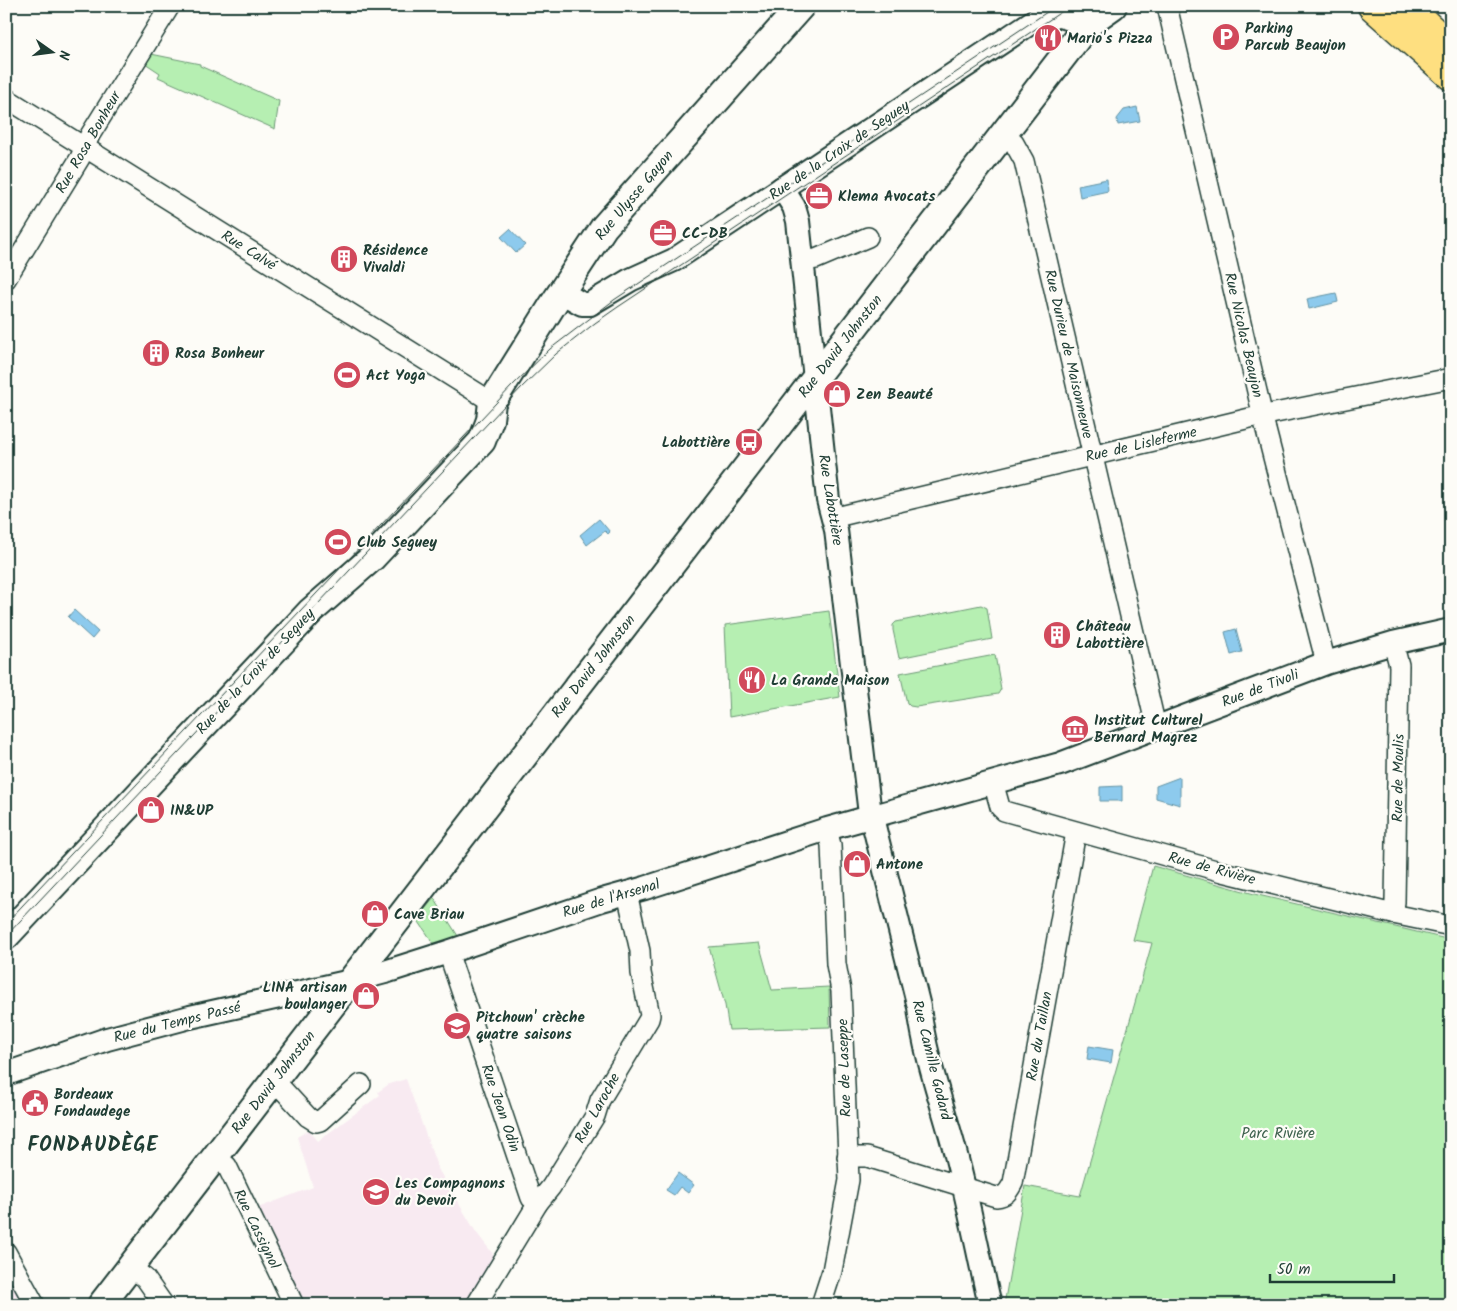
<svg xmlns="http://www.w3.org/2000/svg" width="1457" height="1311" viewBox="0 0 1457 1311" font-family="Kalam,sans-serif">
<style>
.built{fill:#f8eaf1}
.green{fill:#b6efb2;stroke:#6a9673}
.water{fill:#8dcaed;stroke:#6192a3}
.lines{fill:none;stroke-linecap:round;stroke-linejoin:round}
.minor-casing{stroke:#1f3d34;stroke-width:22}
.tertiary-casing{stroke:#1f3d34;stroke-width:26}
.secondary-casing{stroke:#1f3d34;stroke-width:30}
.primary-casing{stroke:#1f3d34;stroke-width:31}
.minor{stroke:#fdfcf7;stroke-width:19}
.tertiary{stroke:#fdfcf7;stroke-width:22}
.secondary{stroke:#fdfcf7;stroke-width:26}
.primary{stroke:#fedf80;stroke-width:28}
.tram{stroke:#1f3d34;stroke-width:1}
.labels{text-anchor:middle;stroke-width:4.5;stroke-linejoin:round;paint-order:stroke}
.poi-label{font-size:15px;font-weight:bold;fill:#1f3d34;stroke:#fdfcf7;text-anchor:start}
.street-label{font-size:15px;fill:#1f3d34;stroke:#fdfcf7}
.park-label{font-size:15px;fill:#3d614d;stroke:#fdfcf7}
.district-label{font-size:20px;font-weight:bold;letter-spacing:1px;fill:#1f3d34;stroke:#fdfcf7}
</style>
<rect width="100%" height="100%" fill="#fdfcf7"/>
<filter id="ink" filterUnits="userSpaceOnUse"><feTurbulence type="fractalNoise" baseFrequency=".02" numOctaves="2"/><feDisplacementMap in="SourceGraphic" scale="10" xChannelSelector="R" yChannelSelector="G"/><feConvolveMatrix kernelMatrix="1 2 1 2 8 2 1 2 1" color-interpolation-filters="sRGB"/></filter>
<g filter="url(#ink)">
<g class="built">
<path d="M406 1079 438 1169 476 1232 496 1258 464 1305H302L255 1209 313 1187 297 1137 309 1130 318 1141 380 1095 378 1092 389 1084Z"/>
<path d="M6 1270 25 1305H6Z"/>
</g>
<g class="green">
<path d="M151 54 200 64V66L279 101 275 129 158 77 160 73 145 63Z"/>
<path d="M981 605 987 608 992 639 899 658 893 630V625L896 622Z"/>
<path d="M829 611 840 697 729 717 725 625Z"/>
<path d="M995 655 1001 689 998 694 916 707 910 706 907 703 900 673Z"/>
<path d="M1153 866 1258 895 1451 940V1305H1004L1025 1186 1080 1196 1152 943 1133 940Z"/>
<path d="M434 898 458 936 434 944 417 919Z"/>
<path d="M759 943 772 990 829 987 830 1027 729 1030 725 1005 709 947Z"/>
</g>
<g class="water">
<path d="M1137 107 1140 121 1118 125 1117 119 1124 110Z"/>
<path d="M1107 179 1108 191 1080 197 1078 185Z"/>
<path d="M510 229 525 245 516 253 501 237Z"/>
<path d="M1336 293 1338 302 1309 309 1307 299Z"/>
<path d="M599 519 610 532 608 534 605 531 587 545 580 535Z"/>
<path d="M74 610 98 632 92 639 68 617Z"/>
<path d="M1236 629 1242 652 1231 655 1225 632Z"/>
<path d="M1180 777V805L1156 798V786Z"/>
<path d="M1122 786V801H1100V787Z"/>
<path d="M1089 1046 1113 1050 1111 1063 1087 1059Z"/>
<path d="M678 1173 694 1185 688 1193 680 1187 674 1195 666 1190Z"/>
</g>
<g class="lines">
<defs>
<g id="minor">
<path d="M1167 6 1266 430 1326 663"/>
<path d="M6 98 492 402"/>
<path d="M1003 134 1014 143 1024 161 1156 727"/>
<path d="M803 261 816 259 868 237"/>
<path d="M6 279 80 158 90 135 170 6"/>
<path d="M832 518 1250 418 1451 378"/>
<path d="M993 782 1000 807 1004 811 1223 872 1393 914 1451 926"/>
<path d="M1393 914 1395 902 1399 665 1393 643"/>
<path d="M448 952 531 1198 538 1203"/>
<path d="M274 1080 308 1117 316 1122 320 1121 361 1084"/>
<path d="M215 1156 227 1166 294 1305"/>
<path d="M847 1157H867L996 1197C1006 1196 1008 1192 1013 1183L1076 832"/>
<path d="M6 1252 35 1305"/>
<path d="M130 1267 145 1278 164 1305"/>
<path d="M476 1305 538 1203 551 1187 595 1116 600 1100 649 1019 650 1015 641 973 640 951 627 893"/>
<path d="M821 1305 832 1271 849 1180 841 991 836 964 831 845 827 829"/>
</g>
<g id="tertiary">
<path d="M782 188 794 207 798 221 828 500 836 530 869 806 919 1007C924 1051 939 1094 951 1137 967 1192 977 1249 990 1305"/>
<path d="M561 292 582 304H590L630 280 674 260 1038 18C1056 13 1071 16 1085 28"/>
<path d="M6 1074 107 1039 190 1017 351 981 385 972 448 952 602 900 645 888 827 829 1060 764 1326 663 1393 643 1451 630"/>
</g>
<g id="secondary">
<path d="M6 936 311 611 372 558 482 441 490 420 492 402 552 306 604 227 801 6"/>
<path d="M101 1305 1085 28 1096 18 1113 6"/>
</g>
<g id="primary">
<path d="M1372 6 1451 76"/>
<path d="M1407 6 1451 48"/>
</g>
</defs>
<use href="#minor" class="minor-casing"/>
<use href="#tertiary" class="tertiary-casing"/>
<use href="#secondary" class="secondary-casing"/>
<use href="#primary" class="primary-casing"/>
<use href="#minor" class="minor"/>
<use href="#tertiary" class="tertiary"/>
<use href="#secondary" class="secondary"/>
<use href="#primary" class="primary"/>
<g class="tram">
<path d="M6 923 512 386 550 349 614 300 1056 6"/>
<path d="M6 936 521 388 556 354 595 323 618 307 1070 6"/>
</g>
</g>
</g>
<defs>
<symbol id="parking-disc" viewBox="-11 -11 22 22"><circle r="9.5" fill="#d1495b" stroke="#fdfcf7"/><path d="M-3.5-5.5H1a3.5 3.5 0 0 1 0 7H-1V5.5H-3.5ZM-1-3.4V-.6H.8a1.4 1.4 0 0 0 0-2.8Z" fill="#fff"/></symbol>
<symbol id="restaurant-disc" viewBox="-11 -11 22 22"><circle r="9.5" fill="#d1495b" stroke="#fdfcf7"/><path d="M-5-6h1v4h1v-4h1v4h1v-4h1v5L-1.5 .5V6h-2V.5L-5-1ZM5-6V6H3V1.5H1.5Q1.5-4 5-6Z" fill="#fff"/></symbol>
<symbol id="office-disc" viewBox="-11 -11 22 22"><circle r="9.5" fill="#d1495b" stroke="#fdfcf7"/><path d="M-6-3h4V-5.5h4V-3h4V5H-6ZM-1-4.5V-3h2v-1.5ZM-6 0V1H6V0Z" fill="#fff"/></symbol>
<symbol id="building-disc" viewBox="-11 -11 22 22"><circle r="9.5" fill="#d1495b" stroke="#fdfcf7"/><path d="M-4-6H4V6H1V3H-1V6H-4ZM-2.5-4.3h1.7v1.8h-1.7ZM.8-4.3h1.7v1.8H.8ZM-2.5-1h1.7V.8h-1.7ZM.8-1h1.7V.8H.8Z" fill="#fff"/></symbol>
<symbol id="stadium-disc" viewBox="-11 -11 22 22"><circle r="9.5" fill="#d1495b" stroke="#fdfcf7"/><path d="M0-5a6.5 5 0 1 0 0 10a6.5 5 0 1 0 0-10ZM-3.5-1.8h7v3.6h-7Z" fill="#fff"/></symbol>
<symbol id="shop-disc" viewBox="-11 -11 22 22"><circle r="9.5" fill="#d1495b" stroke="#fdfcf7"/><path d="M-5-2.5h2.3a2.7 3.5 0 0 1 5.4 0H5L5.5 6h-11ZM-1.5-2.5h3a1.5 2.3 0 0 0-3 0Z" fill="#fff"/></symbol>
<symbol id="bus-disc" viewBox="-11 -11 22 22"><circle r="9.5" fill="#d1495b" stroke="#fdfcf7"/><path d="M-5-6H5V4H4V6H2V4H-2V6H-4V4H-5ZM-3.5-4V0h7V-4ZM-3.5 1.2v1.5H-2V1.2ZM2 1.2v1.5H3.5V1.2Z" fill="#fff"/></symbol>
<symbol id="museum-disc" viewBox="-11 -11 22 22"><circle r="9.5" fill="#d1495b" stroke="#fdfcf7"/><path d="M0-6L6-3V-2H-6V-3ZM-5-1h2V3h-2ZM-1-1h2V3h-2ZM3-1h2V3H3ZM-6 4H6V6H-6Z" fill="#fff"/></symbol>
<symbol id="school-disc" viewBox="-11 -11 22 22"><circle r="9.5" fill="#d1495b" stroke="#fdfcf7"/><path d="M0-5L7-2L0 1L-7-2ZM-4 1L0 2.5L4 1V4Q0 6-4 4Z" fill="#fff"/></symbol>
<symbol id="civic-disc" viewBox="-11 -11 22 22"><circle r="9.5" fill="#d1495b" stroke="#fdfcf7"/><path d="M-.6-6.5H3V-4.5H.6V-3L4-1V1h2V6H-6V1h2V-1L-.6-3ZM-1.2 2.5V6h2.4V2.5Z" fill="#fff"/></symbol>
<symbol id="university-disc" viewBox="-11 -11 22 22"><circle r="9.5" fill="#d1495b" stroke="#fdfcf7"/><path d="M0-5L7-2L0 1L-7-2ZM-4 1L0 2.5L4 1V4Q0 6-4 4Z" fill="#fff"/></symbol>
</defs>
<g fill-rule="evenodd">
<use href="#parking-disc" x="1210" y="21" width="32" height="32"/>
<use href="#restaurant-disc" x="1032" y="22" width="32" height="32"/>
<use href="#office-disc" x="803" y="180" width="32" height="32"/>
<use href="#office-disc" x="647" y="217" width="32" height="32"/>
<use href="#building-disc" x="328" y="243" width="32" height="32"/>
<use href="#building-disc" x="140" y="337" width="32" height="32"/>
<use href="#stadium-disc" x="331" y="359" width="32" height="32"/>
<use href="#shop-disc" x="821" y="378" width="32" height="32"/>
<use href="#bus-disc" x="733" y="426" width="32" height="32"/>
<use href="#stadium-disc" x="322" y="526" width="32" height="32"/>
<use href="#building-disc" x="1041" y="619" width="32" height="32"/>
<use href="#restaurant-disc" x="736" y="664" width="32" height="32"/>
<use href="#museum-disc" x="1059" y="713" width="32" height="32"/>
<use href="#shop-disc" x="135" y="794" width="32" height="32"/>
<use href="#shop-disc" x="841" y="848" width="32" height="32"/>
<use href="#shop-disc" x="359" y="898" width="32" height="32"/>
<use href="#shop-disc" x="350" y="980" width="32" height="32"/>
<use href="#school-disc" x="441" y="1010" width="32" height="32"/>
<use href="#civic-disc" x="19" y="1087" width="32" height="32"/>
<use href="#university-disc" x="360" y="1176" width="32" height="32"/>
</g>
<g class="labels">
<g class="poi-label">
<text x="1245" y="33">Parking<tspan x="1245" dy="17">Parcub Beaujon</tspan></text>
<text x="1067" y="43">Mario's Pizza</text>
<text x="838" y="201">Klema Avocats</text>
<text x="682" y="238">CC-DB</text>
<text x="363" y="255">Résidence<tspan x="363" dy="17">Vivaldi</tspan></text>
<text x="175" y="358">Rosa Bonheur</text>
<text x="366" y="380">Act Yoga</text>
<text x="856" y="399">Zen Beauté</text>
<text x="730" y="447" text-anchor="end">Labottière</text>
<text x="357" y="547">Club Seguey</text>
<text x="1076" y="631">Château<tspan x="1076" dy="17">Labottière</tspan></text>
<text x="771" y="685">La Grande Maison</text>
<text x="1094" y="725">Institut Culturel<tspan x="1094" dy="17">Bernard Magrez</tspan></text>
<text x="170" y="815">IN&amp;UP</text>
<text x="876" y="869">Antone</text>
<text x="394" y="919">Cave Briau</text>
<text x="347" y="992" text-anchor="end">LINA artisan<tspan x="347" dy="17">boulanger</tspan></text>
<text x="476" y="1022">Pitchoun' crèche<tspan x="476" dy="17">quatre saisons</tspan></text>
<text x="54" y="1099">Bordeaux<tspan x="54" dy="17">Fondaudege</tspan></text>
<text x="395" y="1188">Les Compagnons<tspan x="395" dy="17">du Devoir</tspan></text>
</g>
<g class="street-label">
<text transform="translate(88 142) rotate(-60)" y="5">Rue Rosa Bonheur</text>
<text transform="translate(839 150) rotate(-34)" y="5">Rue de la Croix de Seguey</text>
<text transform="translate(634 195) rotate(-50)" y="5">Rue Ulysse Gayon</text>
<text transform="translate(249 250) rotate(32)" y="5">Rue Calvé</text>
<text transform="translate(1244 335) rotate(77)" y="5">Rue Nicolas Beaujon</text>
<text transform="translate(840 346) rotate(-52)" y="5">Rue David Johnston</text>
<text transform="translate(1069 354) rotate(77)" y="5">Rue Durieu de Maisonneuve</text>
<text transform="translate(1141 444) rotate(-13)" y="5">Rue de Lisleferme</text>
<text transform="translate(831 500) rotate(81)" y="5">Rue Labottière</text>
<text transform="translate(593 666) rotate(-52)" y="5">Rue David Johnston</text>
<text transform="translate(255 671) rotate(-47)" y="5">Rue de la Croix de Seguey</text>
<text transform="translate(1260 688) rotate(-21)" y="5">Rue de Tivoli</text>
<text transform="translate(1398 778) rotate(-89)" y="5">Rue de Moulis</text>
<text transform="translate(1212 868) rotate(15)" y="5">Rue de Rivière</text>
<text transform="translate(611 898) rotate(-17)" y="5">Rue de l'Arsenal</text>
<text transform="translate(177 1022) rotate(-14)" y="5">Rue du Temps Passé</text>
<text transform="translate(1039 1036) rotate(-80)" y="5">Rue du Taillan</text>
<text transform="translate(932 1060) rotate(76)" y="5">Rue Camille Godard</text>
<text transform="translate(844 1068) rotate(-92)" y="5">Rue de Laseppe</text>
<text transform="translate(273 1082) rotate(-52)" y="5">Rue David Johnston</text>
<text transform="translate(501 1108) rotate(71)" y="5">Rue Jean Odin</text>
<text transform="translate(597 1108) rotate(-61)" y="5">Rue Laroche</text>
<text transform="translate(257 1229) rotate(64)" y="5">Rue Cassignol</text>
</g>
<g class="park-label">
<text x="1278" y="1138">Parc Rivière</text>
</g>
<g class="district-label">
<text x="93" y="1151">FONDAUDÈGE</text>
</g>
</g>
<rect width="1457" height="1311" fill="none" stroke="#fdfcf7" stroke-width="25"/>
<rect x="12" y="12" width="1432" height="1286" fill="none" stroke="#1f3d34" stroke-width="2" filter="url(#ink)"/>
<g transform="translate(52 52) rotate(104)" stroke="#fdfcf7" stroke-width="4" paint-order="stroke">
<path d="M0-4L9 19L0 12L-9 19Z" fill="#1f3d34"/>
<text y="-8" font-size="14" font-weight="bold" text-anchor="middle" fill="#1f3d34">N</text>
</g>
<path d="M1270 1274v8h124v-8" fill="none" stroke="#1f3d34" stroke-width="2.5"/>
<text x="1277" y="1274" font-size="15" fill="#1f3d34" stroke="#fdfcf7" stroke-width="4" paint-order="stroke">50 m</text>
</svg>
